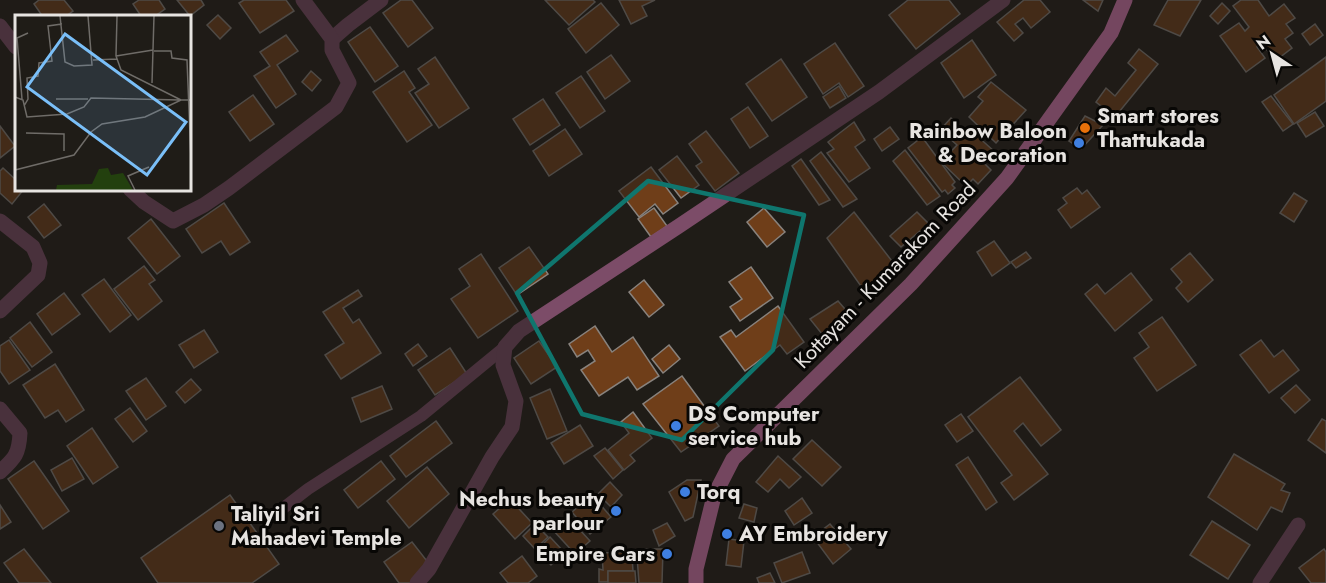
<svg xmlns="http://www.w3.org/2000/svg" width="1326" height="583" viewBox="0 0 1326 583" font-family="Jost,sans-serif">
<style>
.building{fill:#6f3e19;stroke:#88827d;stroke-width:1.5}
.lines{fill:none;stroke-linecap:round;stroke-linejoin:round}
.lane{stroke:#7c4c68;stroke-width:12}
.street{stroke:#7c4c68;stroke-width:15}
.primary{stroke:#dc7ab6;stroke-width:15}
.marked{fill:none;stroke:#0f766e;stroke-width:4.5;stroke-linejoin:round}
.food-dot{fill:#e8710a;stroke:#080705;stroke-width:2}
.shop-dot{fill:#3f7fe0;stroke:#080705;stroke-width:2}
.worship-dot{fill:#6b7280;stroke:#080705;stroke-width:2}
.labels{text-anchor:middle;stroke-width:6;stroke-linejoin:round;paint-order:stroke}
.poi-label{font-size:21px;font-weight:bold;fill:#e7e4e1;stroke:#080705;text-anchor:start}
.street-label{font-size:21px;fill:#e7e4e1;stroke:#080705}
.inset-road{fill:none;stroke:#6f6c68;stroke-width:1.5}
.view{fill:#7abff8;fill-opacity:0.15;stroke:#7abff8;stroke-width:3}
.inset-edge{fill:none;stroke:#e7e4e1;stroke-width:3}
</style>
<rect width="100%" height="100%" fill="#1f1c17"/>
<g class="building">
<path d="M39 0H64L73 11 66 16H37L41 14 34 4Z"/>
<path d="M139 0H159L165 9 155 16H141L133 4Z"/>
<path d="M177 0H201L204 5 190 16Z"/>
<path d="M244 0H286L294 11 260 33 239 3Z"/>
<path d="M401 0H412L433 28 408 47 383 13Z"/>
<path d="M545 0H593L595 2 569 25Z"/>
<path d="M619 0H655L642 6 647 16 631 24Z"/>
<path d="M908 0H949L960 14 916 49 889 15Z"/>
<path d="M1024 0H1040L1050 12 1031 28 1023 18 1015 24 1023 33 1014 41 997 22Z"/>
<path d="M1083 0H1103L1098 11Z"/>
<path d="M1168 0H1201L1180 36 1154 25Z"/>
<path d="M1241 0H1258L1269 16 1284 4 1295 18 1286 24 1293 33 1285 39 1292 48 1275 61 1262 43 1257 47 1265 58 1246 72 1220 36 1239 23 1245 31 1249 27 1233 6Z"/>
<path d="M601 3 619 25 586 53 568 29Z"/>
<path d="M1222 3 1230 11 1218 24 1210 16Z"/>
<path d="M218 15 231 28 220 39 207 25Z"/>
<path d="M1315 24 1323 35 1310 45 1302 34Z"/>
<path d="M370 27 398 66 375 82 348 42Z"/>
<path d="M286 35 298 51 277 65 296 94 276 108 254 76 270 66 260 52Z"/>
<path d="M972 40 996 75 964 98 941 63Z"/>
<path d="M835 43 864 86 848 97 839 83 823 94 804 64Z"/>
<path d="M1139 49 1158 64 1115 117 1096 102 1106 88 1115 96 1136 70 1128 63Z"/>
<path d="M611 55 630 81 605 99 587 72Z"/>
<path d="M435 57 469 108 439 128 415 93 429 84 418 69Z"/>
<path d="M1326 57V101L1294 124 1274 95Z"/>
<path d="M781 59 807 97 772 121 746 84Z"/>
<path d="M311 71 321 80 312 91 302 82Z"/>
<path d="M404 71 415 88 409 92 432 125 407 142 373 92Z"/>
<path d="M581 76 605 111 580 128 556 93Z"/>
<path d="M991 82 1026 110 996 143 969 117 983 101 978 97Z"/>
<path d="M839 86 846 98 830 108 823 97Z"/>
<path d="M253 95 274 124 250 141 229 112Z"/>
<path d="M1271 96 1293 124 1283 131 1262 102Z"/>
<path d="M543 99 560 125 530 145 513 119Z"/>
<path d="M748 107 768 136 750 148 731 119Z"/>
<path d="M1315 112 1324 126 1306 137 1297 123Z"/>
<path d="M1085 116 1103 125 1081 149 1069 141Z"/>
<path d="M951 118 971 137 974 133 996 153 985 164 991 170 978 184 973 179 966 186 941 162 957 145 940 130Z"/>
<path d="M854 122 865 140 855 147 870 168 849 182 827 153 834 149 828 142Z"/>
<path d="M0 126 15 146 0 158Z"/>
<path d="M890 127 899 139 882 151 874 139Z"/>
<path d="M565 129 582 154 549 176 533 151Z"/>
<path d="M706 131 739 173 715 191 696 166 702 162 689 144Z"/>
<path d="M922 137 955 182 952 185 955 188 948 194 945 190 942 192 908 148Z"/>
<path d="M905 150 940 196 927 205 893 161Z"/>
<path d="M821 152 857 199 843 207 810 161Z"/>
<path d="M677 156 699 185 681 198 659 170Z"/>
<path d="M801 159 830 200 819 205 792 166Z"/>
<path d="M651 167 678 203 663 214 655 204 639 217 619 191Z"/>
<path d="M3 168 16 180V189H24L12 204 0 193V171Z"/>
<path d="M1077 188 1082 194 1087 190 1100 207 1071 228 1058 210 1067 203 1063 198Z"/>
<path d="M1294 193 1307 201 1294 222 1280 213Z"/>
<path d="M224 203 250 242 230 255 221 241 202 253 186 229Z"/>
<path d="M44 204 61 225 44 238 28 217Z"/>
<path d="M654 208 667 226 651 237 638 219Z"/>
<path d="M764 208 785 232 767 247 747 222Z"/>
<path d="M854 212 895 265 865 292 827 238Z"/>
<path d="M917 212 931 226 922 234 920 231 901 247 890 236Z"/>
<path d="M151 219 180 256 157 274 128 238Z"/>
<path d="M994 241 1010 263 992 276 977 252Z"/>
<path d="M529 247 548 274 517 295 499 268Z"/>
<path d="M1026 252 1031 258 1016 268 1011 262Z"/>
<path d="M1190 253 1213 280 1188 302 1176 288 1182 282 1171 269Z"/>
<path d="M481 254 518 311 478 338 451 299 470 286 459 269Z"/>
<path d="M144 266 155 280 149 284 162 301 138 320 114 289Z"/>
<path d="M751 267 773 298 740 321 730 307 742 299 729 282Z"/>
<path d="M1131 273 1152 300 1115 331 1085 294 1097 284 1105 294Z"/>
<path d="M104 279 131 315 110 332 82 295Z"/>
<path d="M644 280 664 305 649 317 629 292Z"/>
<path d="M358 290 362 296 343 308 353 323 359 319 381 353 341 379 325 355 344 343 323 312Z"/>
<path d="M64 293 80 314 52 335 37 314Z"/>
<path d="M838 301 851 316 826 339 810 319Z"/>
<path d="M778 306 804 342 787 354 780 345 745 371 720 337 731 330 736 337Z"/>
<path d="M1162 317 1196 365 1157 391 1134 358 1149 347 1139 333Z"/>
<path d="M30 322 52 352 32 367 10 338Z"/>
<path d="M595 326 612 352 633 337 659 376 637 390 628 377 599 396 581 370 595 361 588 350 577 357 569 344Z"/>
<path d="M204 330 218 352 194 368 179 345Z"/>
<path d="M9 340 30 370 9 384 0 371V346Z"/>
<path d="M1261 340 1274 357 1283 350 1299 370 1269 393 1240 355Z"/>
<path d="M539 341 557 367 531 384 514 358Z"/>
<path d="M418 344 427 356 413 366 405 354Z"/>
<path d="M669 345 680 359 663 373 652 359Z"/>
<path d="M450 348 467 374 435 395 418 370Z"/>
<path d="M55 364 84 410 66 422 58 410 45 418 23 385Z"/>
<path d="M682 376 719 426 681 452 643 404Z"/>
<path d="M1020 377 1061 430 1041 446 1023 423 1014 431 1048 474 1014 500 1001 483 1012 475 968 417Z"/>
<path d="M146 378 166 406 146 420 126 391Z"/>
<path d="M191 379 201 390 185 403 176 392Z"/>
<path d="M1296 385 1310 400 1295 413 1281 398Z"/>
<path d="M382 386 392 409 361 422 352 398Z"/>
<path d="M550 389 567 431 547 439 530 398Z"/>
<path d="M130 408 147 431 133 442 115 419Z"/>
<path d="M633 412 652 438 630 455 635 461 624 470 608 450 629 433 621 422Z"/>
<path d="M961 414 973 431 957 442 945 425Z"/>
<path d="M1322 419 1326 421V453L1308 440Z"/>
<path d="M436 421 452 443 406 477 390 456Z"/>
<path d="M580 425 593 446 564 464 551 443Z"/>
<path d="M92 428 118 467 93 484 67 446Z"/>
<path d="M812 440 841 467 822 486 793 459Z"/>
<path d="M605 448 623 470 613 479 594 456Z"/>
<path d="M1234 454 1285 484 1281 490 1290 493 1282 512 1271 507 1257 530 1208 497Z"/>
<path d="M778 456 801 477 789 488 780 479 768 492 756 482Z"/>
<path d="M968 457 997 502 986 510 956 465Z"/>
<path d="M72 458 84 479 62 491 51 470Z"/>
<path d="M34 461 69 511 43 529 8 479Z"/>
<path d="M381 461 395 479 358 508 344 490Z"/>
<path d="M427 467 449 494 409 528 387 501Z"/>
<path d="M687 480H701L693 517 685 521 669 492Z"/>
<path d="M610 482 622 495 611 507 598 494Z"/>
<path d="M230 495 279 564 252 583H158L141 558Z"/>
<path d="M592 495 611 517 590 534 572 512Z"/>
<path d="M802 498 812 513 794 525 785 511Z"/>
<path d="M510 499 532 523 515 539 493 514Z"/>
<path d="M744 504 757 508 754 522 739 518Z"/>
<path d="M0 505 11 522 0 529Z"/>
<path d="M568 517 590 541 575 554 553 530Z"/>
<path d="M1212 521 1250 545 1228 579 1190 555Z"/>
<path d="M667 523 675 536 659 546 653 530Z"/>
<path d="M535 524 548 537 535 549 523 536Z"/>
<path d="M830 524 851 549 833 564 813 537Z"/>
<path d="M550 537 564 552 551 565 537 550Z"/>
<path d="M729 539 744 541 741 567 726 565Z"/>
<path d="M412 542 434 570 416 583H399L384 562Z"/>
<path d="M24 549 51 583H19L4 563Z"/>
<path d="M644 549H663L662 583H639L637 556H644Z"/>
<path d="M1324 549 1326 552V583H1311L1299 568Z"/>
<path d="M626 552V557H632L633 571H608V582H599V569L603 570 602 553Z"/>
<path d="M802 552 810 573 782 583 774 563Z"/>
<path d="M522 556 537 576 528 583H508L500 573Z"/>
<path d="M608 571H635L636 583H608Z"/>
<path d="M770 573 775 583H759L757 578Z"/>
</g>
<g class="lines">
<path class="lane" d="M273 516 308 489 421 416 505 347"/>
<g class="street">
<path d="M0 26 16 47"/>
<path d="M332 39 348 25 381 0"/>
<path d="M130 189 144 202 173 221 204 205 229 188 336 107 349 83 332 50V39L303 0"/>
<path d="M0 221 33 247 40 263 38 275 0 311"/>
<path d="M0 409 20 433C19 454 15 458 0 472"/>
<path d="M417 583 429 569 492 457 512 427 516 401 503 365 505 347 519 331 679 226 879 92 1003 0"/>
<path d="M1260 583 1298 525"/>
</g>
<path class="primary" d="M696 583V569L714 496 733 459 911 284 1007 178 1111 33 1125 0"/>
</g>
<path d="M0 0H1326V583H0ZM648 181 804 215 773 350 682 440 582 414 517 293Z" fill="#1f1c17" fill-opacity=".55" fill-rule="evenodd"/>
<path class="marked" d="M648 181 804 215 773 350 682 440 582 414 517 293Z"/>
<circle class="food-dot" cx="1085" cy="128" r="6"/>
<g class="shop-dot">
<circle cx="1079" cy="143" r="6"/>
<circle cx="676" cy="426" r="6"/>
<circle cx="685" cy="492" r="6"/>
<circle cx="616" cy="511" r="6"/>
<circle cx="727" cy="534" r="6"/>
<circle cx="667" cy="554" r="6"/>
</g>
<circle class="worship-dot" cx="219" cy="526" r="6"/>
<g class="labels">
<g class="poi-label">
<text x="1097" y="123">Smart stores<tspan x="1097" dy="24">Thattukada</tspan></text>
<text x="1067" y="138" text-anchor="end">Rainbow Baloon<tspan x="1067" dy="24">&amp; Decoration</tspan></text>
<text x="688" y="421">DS Computer<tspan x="688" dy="24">service hub</tspan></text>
<text x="697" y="499">Torq</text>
<text x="604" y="506" text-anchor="end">Nechus beauty<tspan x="604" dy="24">parlour</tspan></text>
<text x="231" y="521">Taliyil Sri<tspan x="231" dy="24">Mahadevi Temple</tspan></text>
<text x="739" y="541">AY Embroidery</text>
<text x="655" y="561" text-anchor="end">Empire Cars</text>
</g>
<g class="street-label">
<text transform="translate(885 275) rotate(-46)" y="7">Kottayam - Kumarakom Road</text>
</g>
</g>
<g transform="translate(15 15)">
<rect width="176" height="176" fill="#1f1c17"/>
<path d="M93 153 96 160 108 158 118 175H41L42 170 77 169 84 154Z" fill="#23400e"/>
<path class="inset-road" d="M45 1 50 47 59 51 77 50 73 1M102 1 101 41 106 55 166 85M139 36H156L157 43 172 45 176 145M101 41 138 35M78 45 102 44M137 68 139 1M0 82 8 85 12 102 52 99 69 92 76 83 165 85M7 84 2 23 13 18M41 84H73M9 91 13 84 12 63 23 61 24 48 37 46 33 11 47 9M11 118 49 119V136M0 155 59 140 76 117 87 109 130 102 166 85H176M120 175 113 161 134 152"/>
<path class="view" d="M50 19 171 107 132 160 12 72Z"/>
<rect width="176" height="176" class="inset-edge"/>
</g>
<g transform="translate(1272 54) rotate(324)" stroke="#080705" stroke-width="4.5" paint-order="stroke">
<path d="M0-4.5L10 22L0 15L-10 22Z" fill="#e7e4e1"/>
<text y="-9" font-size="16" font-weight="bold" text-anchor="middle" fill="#e7e4e1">N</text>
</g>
</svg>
